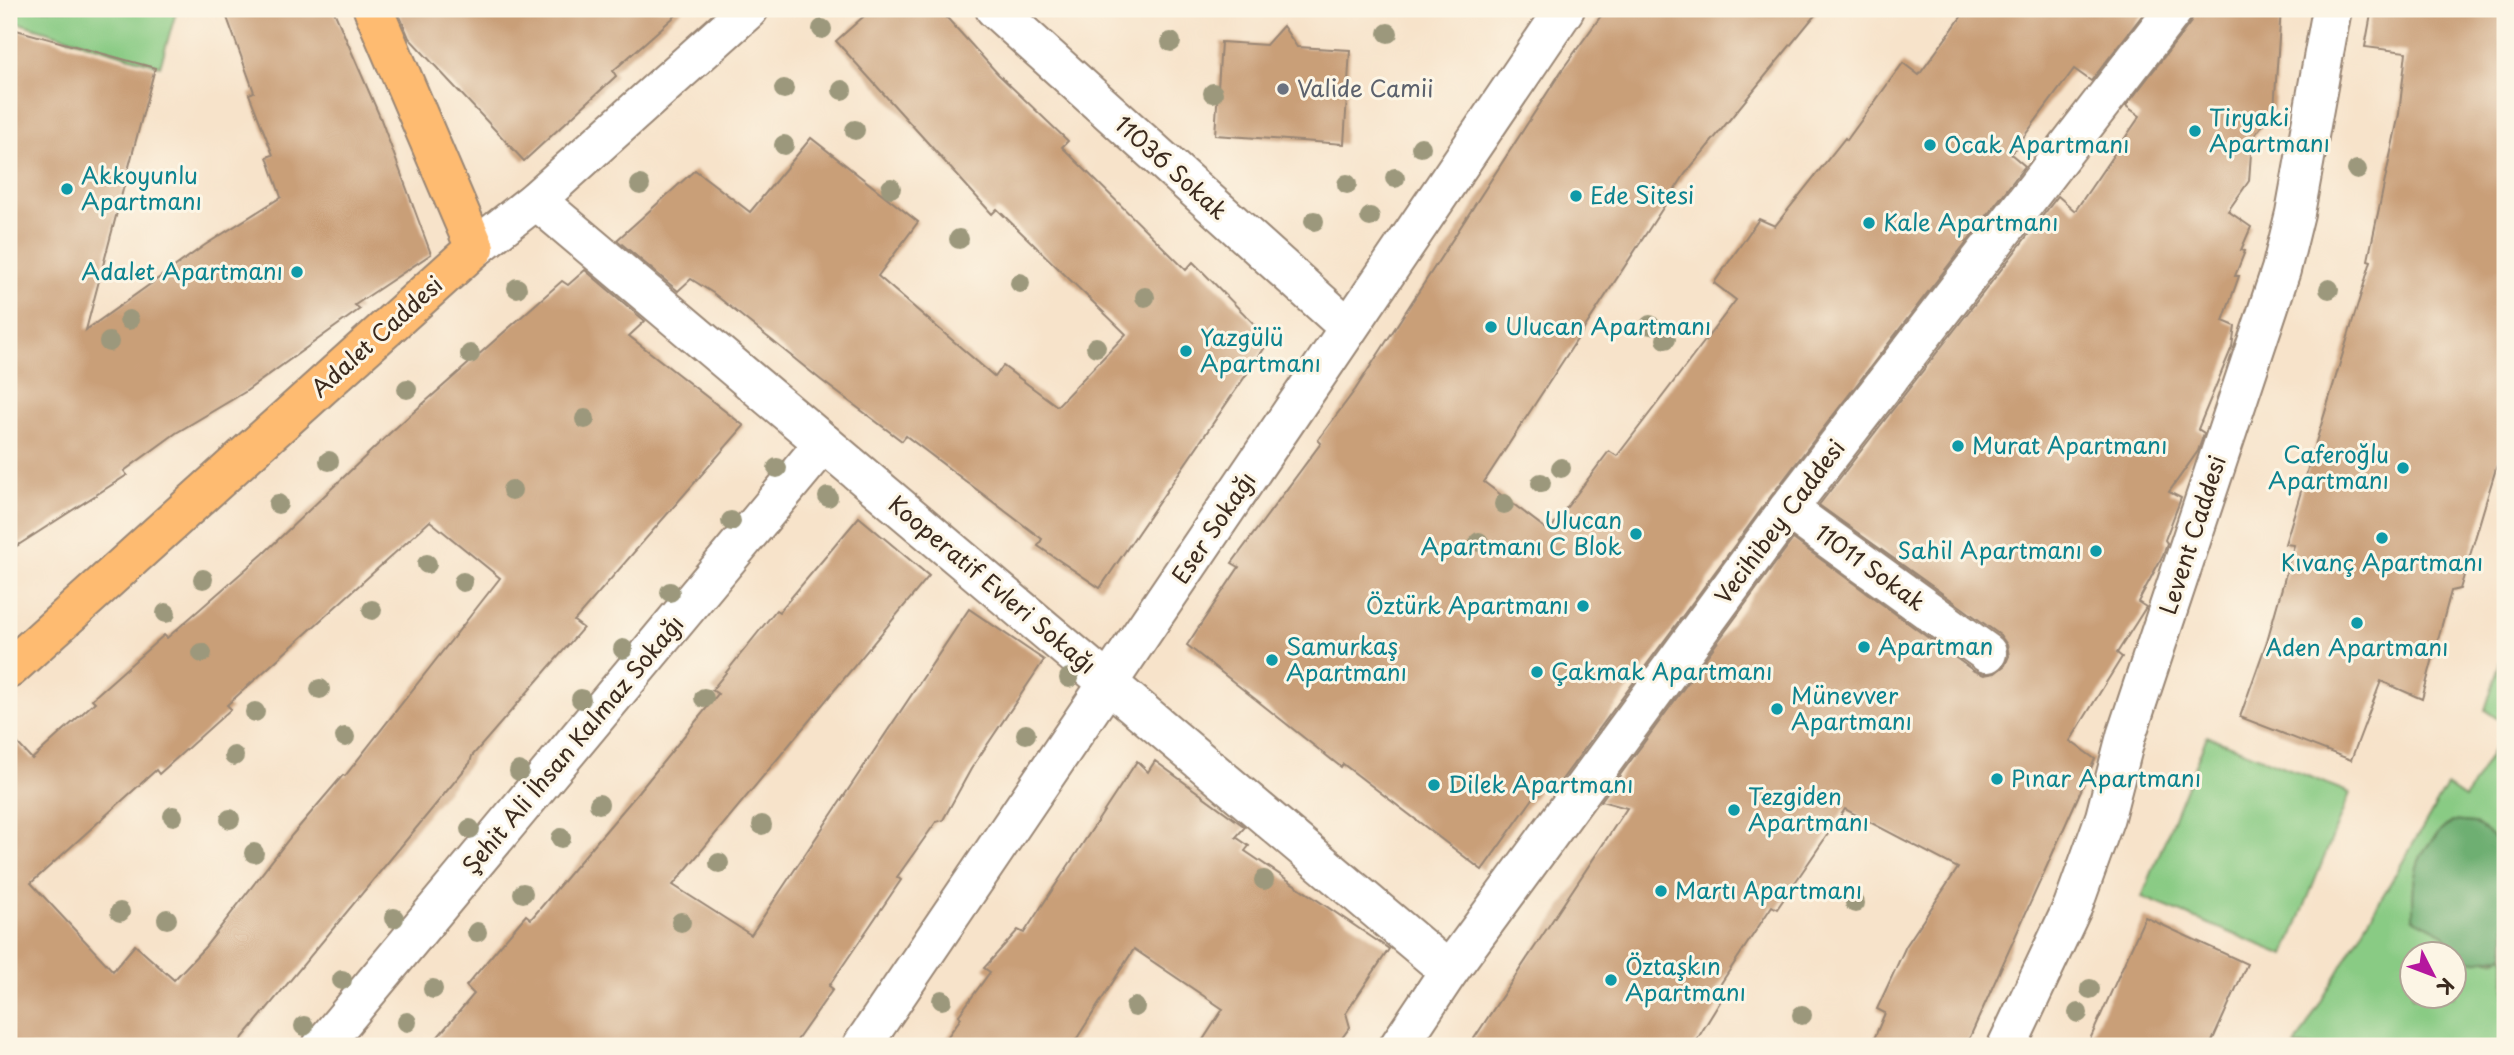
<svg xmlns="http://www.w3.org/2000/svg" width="2514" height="1055" viewBox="0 0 2514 1055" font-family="'Playpen Sans',sans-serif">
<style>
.green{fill:#89cb84;stroke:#627a51;stroke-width:2;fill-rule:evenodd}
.forest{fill:#6eaf72;stroke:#546c48;stroke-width:2}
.building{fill:#c99f78;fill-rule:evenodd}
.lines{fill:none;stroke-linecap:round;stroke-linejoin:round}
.minor-casing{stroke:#998674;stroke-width:42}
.major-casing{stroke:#998674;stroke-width:42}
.minor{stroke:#fff;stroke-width:38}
.major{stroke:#febb71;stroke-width:38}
.tree{fill:#9c987c}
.worship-dot{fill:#6b7280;stroke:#fcf5e5;stroke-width:2.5}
.culture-dot{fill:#0f9aa8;stroke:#fcf5e5;stroke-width:2.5}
.labels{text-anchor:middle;stroke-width:6;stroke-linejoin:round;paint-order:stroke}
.worship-label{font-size:23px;fill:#5b616d;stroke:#fcf5e5;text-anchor:start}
.culture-label{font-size:23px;fill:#0d838f;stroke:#fcf5e5;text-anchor:start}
.street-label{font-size:23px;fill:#3b2a1e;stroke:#fcf5e5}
</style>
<rect width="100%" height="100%" fill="#fcf5e5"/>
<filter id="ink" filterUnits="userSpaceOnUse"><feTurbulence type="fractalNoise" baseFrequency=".0143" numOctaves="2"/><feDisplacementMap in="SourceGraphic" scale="14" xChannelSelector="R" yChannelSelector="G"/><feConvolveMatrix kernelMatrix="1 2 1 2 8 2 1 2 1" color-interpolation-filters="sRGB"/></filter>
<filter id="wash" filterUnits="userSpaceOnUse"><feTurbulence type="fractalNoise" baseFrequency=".00686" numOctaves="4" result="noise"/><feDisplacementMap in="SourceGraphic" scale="28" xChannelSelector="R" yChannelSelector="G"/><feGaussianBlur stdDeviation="1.57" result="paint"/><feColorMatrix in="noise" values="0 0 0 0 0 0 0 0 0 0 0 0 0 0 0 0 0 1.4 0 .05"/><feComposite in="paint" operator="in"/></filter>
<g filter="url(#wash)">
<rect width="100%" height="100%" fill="#f7e3ca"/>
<g class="green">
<path d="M21 9H177L160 66 16 22Z"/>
<path d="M2505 646V724L2485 710Z"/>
<path d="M2505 730V846L2474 823 2452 821C2414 851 2413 870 2413 918L2445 934 2455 953 2494 960 2505 956V1046H2295L2447 786 2465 798ZM2412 954H2454V996H2412Z"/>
<path d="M2207 736 2350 793 2285 955 2142 897Z"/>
</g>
<path class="forest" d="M2453 821 2474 823 2505 846V956L2473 961 2455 953 2444 934 2413 918C2413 870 2414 851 2453 821Z"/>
<g id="blocks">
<g class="building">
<path d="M224 9H333L380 117 431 254 355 305 360 309 245 392 176 433 124 471 127 475 9 551V28L155 68 86 330 205 245 281 197 267 157 273 155 249 94 254 92Z"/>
<path d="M397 9H683L613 71 616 76 524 161 409 38Z"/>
<path d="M872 9H939L998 74 1068 141 1062 147 1186 270 1193 262 1270 340 1100 588 1038 546 1042 539 906 436 902 441 821 380 713 293 691 279 678 291 617 240 695 170 750 212 811 138 918 222 878 276 995 377 1003 366 1057 406 1126 334 997 209 992 214 836 41Z"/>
<path d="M1606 9H1820L1685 174 1484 482 1549 531 1609 451 1617 456 1736 300 1714 283 1759 219 1775 226 1845 138 1847 140 1903 63 1919 75 1967 9H2147L2091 81 2074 69 2011 154 2025 166 1771 496 1555 789 1542 786 1482 870 1343 764 1341 767 1187 645 1239 567 1232 563 1321 443 1318 440 1355 390 1564 67Z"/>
<path d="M2195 9H2281L2274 109 2252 139 2249 181 2228 211 2251 227 2241 250 2245 251 2235 276H2239L2223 321 2235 326 2232 347 2198 429 2204 433 2198 451 2169 492 2181 498 2165 540 2167 543 2163 555 2138 602 2146 607 2117 653 2122 657 2070 741 2095 759 1966 1046H1871L1885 1013 1877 1009 1906 946 1958 868 1845 809 1777 909 1772 906 1712 997 1720 1002 1693 1046H1469L1627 808 1601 801 1793 539 1974 671 1984 675 1995 673 2005 665 2009 656 2007 645 2000 635 1819 505 2058 196 2075 211 2140 116 2126 106 2191 22Z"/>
<path d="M2372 9H2505V438L2460 589 2451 591 2422 699 2381 681 2351 760 2240 717 2267 641 2294 545 2285 544 2371 261 2368 260 2399 114 2406 52 2365 47Z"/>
<path d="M1283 26 1297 47 1350 50 1344 144 1215 135 1221 42 1266 45Z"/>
<path d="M585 270 645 321 629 336 744 426 574 621 583 628 472 756 470 763 236 1046H9V734L32 759 95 702 92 699 164 635 167 638 263 554 390 433 562 281 568 285ZM430 521 500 578 345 776 343 775 292 835 205 947 174 980 135 945 113 971 31 883 156 770 159 774 231 709 227 705Z"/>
<path d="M859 517 929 576 673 885 751 935 969 609 1044 660 971 769 943 820 936 822 897 877 901 880 829 986 833 989 793 1046H430L474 994 466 986 526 915 531 919 638 793 718 694 712 690 776 610 779 612Z"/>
<path d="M1137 761 1148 772 1155 761 1245 827 1236 837 1249 846 1245 851 1389 949 1346 1013 1350 1027 1336 1046H1199L1223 1009 1134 949 1072 1046H941L961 1018 959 1015 990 972 984 968 1018 930 1024 933Z"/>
<path d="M2145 917 2247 964 2210 1046H2087Z"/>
</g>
</g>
</g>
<g filter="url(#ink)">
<use href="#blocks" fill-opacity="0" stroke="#998674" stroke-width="2"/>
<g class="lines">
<defs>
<g id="minor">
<path d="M995 9 1348 327"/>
<path d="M536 200 1449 971"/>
<path d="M475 248 536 200 749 9"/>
<path d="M1788 509 1987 653"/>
<path d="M322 1046 824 443"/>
<path d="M862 1046 1565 9"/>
<path d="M1399 1046 1449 971 1788 509 2174 9"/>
<path d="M2007 1046 2073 906 2105 817 2126 736 2281 270 2295 213 2332 9"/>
</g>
<path id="major" d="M9 669 475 248 373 9"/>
</defs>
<use href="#minor" class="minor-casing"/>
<use href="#major" class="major-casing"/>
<use href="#minor" class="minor"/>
<use href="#major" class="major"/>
</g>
<g class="tree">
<circle cx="822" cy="29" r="10"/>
<circle cx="1388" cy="33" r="10"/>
<circle cx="1171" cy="42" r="10"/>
<circle cx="784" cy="89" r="10"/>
<circle cx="842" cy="90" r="10"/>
<circle cx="1213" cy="93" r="10"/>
<circle cx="855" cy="130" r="10"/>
<circle cx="784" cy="145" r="10"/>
<circle cx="1421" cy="147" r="10"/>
<circle cx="2357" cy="170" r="10"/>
<circle cx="1395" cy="178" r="10"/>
<circle cx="1347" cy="184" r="10"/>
<circle cx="640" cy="185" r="10"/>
<circle cx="891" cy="188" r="10"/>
<circle cx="1370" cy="217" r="10"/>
<circle cx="1314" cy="221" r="10"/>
<circle cx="959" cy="239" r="10"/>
<circle cx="1020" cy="283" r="10"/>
<circle cx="517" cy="288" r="10"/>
<circle cx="2329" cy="289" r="10"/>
<circle cx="1145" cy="297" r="10"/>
<circle cx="129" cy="320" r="10"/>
<circle cx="1650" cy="325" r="10"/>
<circle cx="1666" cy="339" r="10"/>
<circle cx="109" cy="342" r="10"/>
<circle cx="1096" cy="347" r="10"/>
<circle cx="470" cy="354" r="10"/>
<circle cx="407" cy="389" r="10"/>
<circle cx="585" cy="419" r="10"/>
<circle cx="329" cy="461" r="10"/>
<circle cx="777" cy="468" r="10"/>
<circle cx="1561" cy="468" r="10"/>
<circle cx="1541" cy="483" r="10"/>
<circle cx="512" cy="490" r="10"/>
<circle cx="828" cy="497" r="10"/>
<circle cx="278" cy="504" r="10"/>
<circle cx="1504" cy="504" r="10"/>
<circle cx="731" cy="521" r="10"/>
<circle cx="1479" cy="542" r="10"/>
<circle cx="427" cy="564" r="10"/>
<circle cx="203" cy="579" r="10"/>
<circle cx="463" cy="582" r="10"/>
<circle cx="670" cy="592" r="10"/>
<circle cx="372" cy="610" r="10"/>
<circle cx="166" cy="613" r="10"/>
<circle cx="623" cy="649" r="10"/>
<circle cx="202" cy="653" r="10"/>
<circle cx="1069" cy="678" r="10"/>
<circle cx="320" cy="689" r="10"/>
<circle cx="704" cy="698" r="10"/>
<circle cx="581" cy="699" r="10"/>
<circle cx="255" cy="712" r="10"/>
<circle cx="1026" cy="734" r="10"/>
<circle cx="345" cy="737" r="10"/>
<circle cx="234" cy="756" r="10"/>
<circle cx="519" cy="771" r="10"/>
<circle cx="599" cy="804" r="10"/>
<circle cx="173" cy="816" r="10"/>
<circle cx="230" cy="819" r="10"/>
<circle cx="762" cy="825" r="10"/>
<circle cx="470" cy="829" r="10"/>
<circle cx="561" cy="838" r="10"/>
<circle cx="254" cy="853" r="10"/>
<circle cx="719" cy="863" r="10"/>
<circle cx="1264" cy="880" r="10"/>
<circle cx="523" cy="893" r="10"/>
<circle cx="1855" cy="903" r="10"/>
<circle cx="120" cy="912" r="10"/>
<circle cx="394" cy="918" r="10"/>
<circle cx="167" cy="919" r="10"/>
<circle cx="681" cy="922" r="10"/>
<circle cx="477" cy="932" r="10"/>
<circle cx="342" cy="980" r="10"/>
<circle cx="433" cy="989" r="10"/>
<circle cx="2090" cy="989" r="10"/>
<circle cx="942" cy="1000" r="10"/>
<circle cx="1135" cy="1007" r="10"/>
<circle cx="2078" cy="1013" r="10"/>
<circle cx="1802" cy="1015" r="10"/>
<circle cx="407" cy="1022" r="10"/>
<circle cx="304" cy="1026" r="10"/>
</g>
</g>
<circle class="worship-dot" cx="1283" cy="89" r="7"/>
<g class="culture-dot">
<circle cx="2195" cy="131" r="7"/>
<circle cx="1930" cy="145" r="7"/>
<circle cx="67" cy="189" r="7"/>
<circle cx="1576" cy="196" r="7"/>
<circle cx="1869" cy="223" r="7"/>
<circle cx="297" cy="272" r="7"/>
<circle cx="1491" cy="327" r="7"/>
<circle cx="1186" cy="351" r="7"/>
<circle cx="1958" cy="446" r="7"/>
<circle cx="2403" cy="468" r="7"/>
<circle cx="1636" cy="534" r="7"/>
<circle cx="2382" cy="538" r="7"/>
<circle cx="2096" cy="551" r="7"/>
<circle cx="1583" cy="606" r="7"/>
<circle cx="2357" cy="623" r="7"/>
<circle cx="1864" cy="647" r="7"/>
<circle cx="1272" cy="660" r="7"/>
<circle cx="1537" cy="672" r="7"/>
<circle cx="1777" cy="709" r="7"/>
<circle cx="1997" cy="779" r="7"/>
<circle cx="1434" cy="785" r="7"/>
<circle cx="1734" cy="810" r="7"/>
<circle cx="1661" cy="891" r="7"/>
<circle cx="1611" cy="980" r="7"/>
</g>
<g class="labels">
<g class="worship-label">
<text x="1297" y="97">Valide Camii</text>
</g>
<g class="culture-label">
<text x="2209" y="126">Tiryaki<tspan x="2209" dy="26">Apartmanı</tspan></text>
<text x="1944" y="153">Ocak Apartmanı</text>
<text x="81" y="184">Akkoyunlu<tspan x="81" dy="26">Apartmanı</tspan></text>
<text x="1590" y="204">Ede Sitesi</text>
<text x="1883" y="231">Kale Apartmanı</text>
<text x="283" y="280" text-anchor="end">Adalet Apartmanı</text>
<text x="1505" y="335">Ulucan Apartmanı</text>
<text x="1200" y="346">Yazgülü<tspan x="1200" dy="26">Apartmanı</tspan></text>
<text x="1972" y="454">Murat Apartmanı</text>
<text x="2389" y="463" text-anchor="end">Caferoğlu<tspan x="2389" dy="26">Apartmanı</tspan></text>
<text x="1622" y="529" text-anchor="end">Ulucan<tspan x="1622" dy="26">Apartmanı C Blok</tspan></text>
<text x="2082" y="559" text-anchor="end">Sahil Apartmanı</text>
<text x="2382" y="571" text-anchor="middle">Kıvanç Apartmanı</text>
<text x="1569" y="614" text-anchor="end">Öztürk Apartmanı</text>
<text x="1286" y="655">Samurkaş<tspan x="1286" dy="26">Apartmanı</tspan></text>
<text x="1878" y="655">Apartman</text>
<text x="2357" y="656" text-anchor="middle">Aden Apartmanı</text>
<text x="1551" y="680">Çakmak Apartmanı</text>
<text x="1791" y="704">Münevver<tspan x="1791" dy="26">Apartmanı</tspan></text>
<text x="2011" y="787">Pınar Apartmanı</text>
<text x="1448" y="793">Dilek Apartmanı</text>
<text x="1748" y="805">Tezgiden<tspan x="1748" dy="26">Apartmanı</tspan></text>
<text x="1675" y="899">Martı Apartmanı</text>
<text x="1625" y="975">Öztaşkın<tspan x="1625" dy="26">Apartmanı</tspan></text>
</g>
<g class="street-label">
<text transform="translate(1171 168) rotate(42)" y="8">11036 Sokak</text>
<text transform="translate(377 337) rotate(-42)" y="8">Adalet Caddesi</text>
<text transform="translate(1780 522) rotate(-53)" y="8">Vecihibey Caddesi</text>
<text transform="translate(1214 528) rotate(-56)" y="8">Eser Sokağı</text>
<text transform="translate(2193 535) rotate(-72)" y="8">Levent Caddesi</text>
<text transform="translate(1870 568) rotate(36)" y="8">11011 Sokak</text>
<text transform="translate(992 585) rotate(40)" y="8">Kooperatif Evleri Sokağı</text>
<text transform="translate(573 745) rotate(-50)" y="8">Şehit Ali İhsan Kalmaz Sokağı</text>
</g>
</g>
<rect width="2514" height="1055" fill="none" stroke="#fcf5e5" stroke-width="35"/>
<g transform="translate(2433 975) rotate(132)"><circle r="33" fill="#fcf5e5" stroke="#afa495" stroke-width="2"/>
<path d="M0-5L12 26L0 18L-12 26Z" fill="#b5179e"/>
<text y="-10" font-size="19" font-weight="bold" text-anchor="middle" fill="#3b2a1e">K</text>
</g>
</svg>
